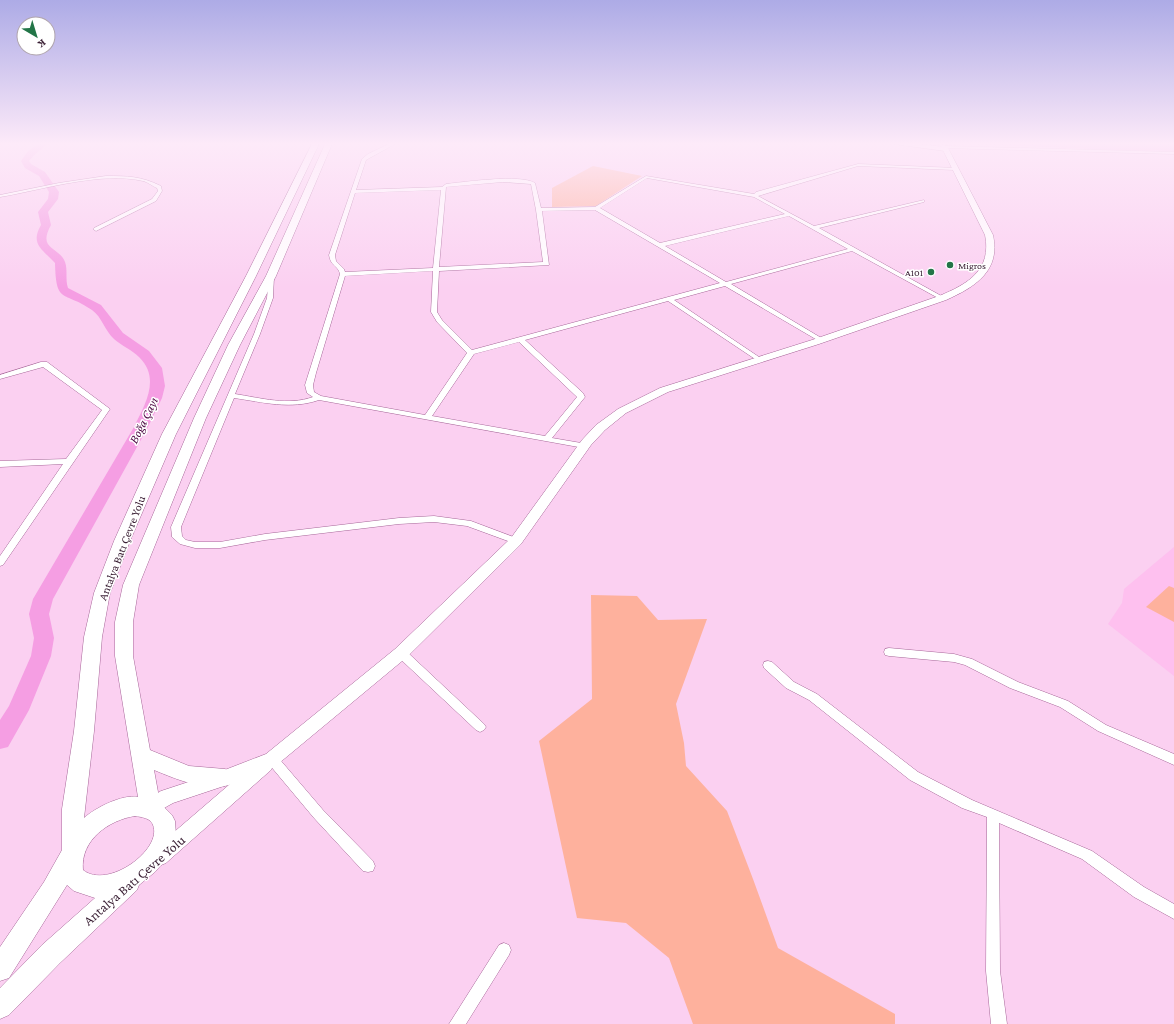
<svg xmlns="http://www.w3.org/2000/svg" width="1174" height="1024" viewBox="0 0 1174 1024" font-family="'Crimson Pro',serif">
<style>
.built{fill:#fec0ef}
.green{fill:#feb19d}
.water{fill:#f59ee3}
.lines{fill:none;stroke-linecap:round;stroke-linejoin:round}
.river{fill:#f59ee3;fill-rule:evenodd}
.minor-casing{stroke:#a76799;stroke-width:1}
.tertiary-casing{stroke:#a76799;stroke-width:1}
.secondary-casing{stroke:#a76799;stroke-width:1}
.trunk-casing{stroke:#a76799;stroke-width:1}
.minor{fill:#fff;fill-rule:evenodd}
.tertiary{fill:#fff;fill-rule:evenodd}
.secondary{fill:#fff;fill-rule:evenodd}
.trunk{fill:#fff;fill-rule:evenodd}
.poi-dot{fill:#227547;stroke:#fff;stroke-width:1.5}
.labels{text-anchor:middle;stroke-width:3;stroke-linejoin:round;paint-order:stroke}
.far-poi-label{font-size:10px;fill:#391e33;stroke:#fff;text-anchor:start}
.street-label{font-size:12px;fill:#391e33;stroke:#fff}
.water-label{font-size:13px;font-style:italic;fill:#4d0a44;stroke:#fff}
.near-street-label{font-size:14px;fill:#391e33;stroke:#fff}
</style>
<rect width="100%" height="100%" fill="#fbd0f1"/>
<path class="built" d="M1174 547V676L1108 624 1122 603 1124 589Z"/>
<g class="green">
<path d="M593 166 642 176 596 206 552 207V188Z"/>
<path d="M1169 586 1174 588V622L1146 607Z"/>
<path d="M591 595 637 596 658 620 707 619 676 704 684 743 686 766 727 811 753 879 778 948 895 1014V1024H693L669 958 626 923 577 918 539 741 592 699Z"/>
</g>
<path class="water" d="M974 144H1174V151L1112 150Z"/>
<g class="lines">
<path class="river" d="M38 144H48L34 155 29 161 31 164 45 172 59 192 58 199 48 212 51 225C37 250 59 246 65 262 68 270 65 279 68 288L101 305 123 333 149 351 162 368 165 386 162 398 148 427 53 599 49 614 54 638 51 656 29 710 8 747 0 749V720L9 706 31 656 34 638 29 614 33 599 134 427C145 405 161 378 139 357 132 350 122 346 114 339 105 331 102 317 92 310 63 290 56 305 55 263 42 249 30 244 41 225L38 212 48 199 49 192 39 176 25 168 21 161 28 151Z"/>
<defs>
<g id="minor">
<path d="M389 144H395L366 160 356 190 442 187 446 184C465 182 520 174 535 183L541 208 595 207 646 176 754 194 756 192 858 164 957 168 955 170 858 166 758 196 814 226 924 200V202L819 228 945 298 940 299 852 251 731 284 823 339V341H819L725 286 674 300 762 359V361H758L668 301 525 340 583 393 585 397 552 438 587 444 588 446 584 448 319 400C290 410 263 402 234 398L181 527 182 536 186 540 195 542H220L265 534 399 518 434 516 471 521 519 539 521 541 516 544 467 526 434 522 399 524 265 540 220 548H195L180 544 172 537 171 527 254 334 267 298 269 275 274 276 273 298 260 334 235 394C261 398 288 406 313 397L307 393 305 385 340 274C338 265 331 267 329 255L362 159 368 154ZM647 178 754 197 785 214 660 243 600 208ZM503 182 531 184 536 210 543 262 439 267 446 187ZM441 190 433 268 345 272 344 269 336 261 335 255 355 193ZM595 210 720 283 472 350 442 320 437 312 439 271 549 265 542 211ZM789 216 848 249 726 282 665 246ZM433 271 431 312 437 322 467 353 425 415 321 396 314 392 313 385 316 373 345 276ZM519 342 577 397 545 436 432 416 474 354Z"/>
<path d="M945 146 1174 152V154L943 148Z"/>
<path d="M106 176C127 176 141 176 161 186L162 191 156 201 96 231 93 229 94 228 152 199 158 191 157 188C152 186 148 182 143 181 102 171 41 190 0 197V195L59 183Z"/>
<path d="M41 362H47L110 409 3 565 0 566V556L63 464 0 467V461L66 459 102 410 43 367 0 379V375Z"/>
<path d="M889 648 954 654 972 659 1018 682 1068 701 1106 725 1174 754V765L1098 731 1060 707 1010 688 965 665 954 662 889 656 885 655 884 652 885 649Z"/>
<path d="M401 649 405 650 484 724 486 727 484 730 480 732 476 730 397 656 396 653 397 650Z"/>
<path d="M768 661 772 662 794 682 817 694 918 772 972 800 1092 851 1144 887 1174 904V919L1134 897 1082 859 999 823 1000 971 1007 1024H991L986 971 987 817 962 808 910 780 809 700 786 688 764 668 763 665 764 662Z"/>
<path d="M272 754 276 755 323 810 373 861 375 866 373 871 368 872 363 871 314 818 268 763 266 759 268 755Z"/>
<path d="M504 943 509 945 511 950 509 955 466 1024H449L499 945Z"/>
</g>
<path id="tertiary" d="M894 144H916L946 147 949 149 946 151Z"/>
<path id="secondary" d="M942 145 947 146 993 235C1001 271 975 287 946 300L819 344 668 392 626 413 605 430 591 445 521 544 407 657 278 764 273 766 271 770 166 863 159 866 152 863 149 857 152 851 230 784 173 803 150 816 143 814 141 808 143 802 161 791 222 771 266 754 395 649 511 538 582 440 596 425 618 409 660 388 812 340 939 296C968 284 992 270 985 235L941 146Z"/>
<path id="trunk" d="M312 144H319L256 276 176 434 130 541 110 593 102 637 94 731 84 818C95 808 122 794 138 797L115 656V622L123 585 194 418 228 345 266 276 325 144H332L276 276 240 345 206 418 139 585 133 622V656L150 750 189 766 225 769 232 772 235 778 232 784C208 793 176 779 154 770L160 803 172 815 175 821 176 835 167 858 155 872 139 885 137 890 60 963 9 1015 0 1019V988L42 945 95 898 74 891 67 885 9 978 0 981V947L44 882 62 850V809L74 731 84 637 94 593 114 541 162 434 246 276ZM135 816C141 817 151 818 153 825 163 849 108 890 83 870 80 840 109 820 135 816Z"/>
</defs>
<use href="#minor" class="minor-casing"/>
<use href="#tertiary" class="tertiary-casing"/>
<use href="#secondary" class="secondary-casing"/>
<use href="#trunk" class="trunk-casing"/>
<use href="#minor" class="minor"/>
<use href="#tertiary" class="tertiary"/>
<use href="#secondary" class="secondary"/>
<use href="#trunk" class="trunk"/>
</g>
<linearGradient id="sky" x2="0" y2="1"><stop stop-color="#adabe6"/><stop offset="0.5" stop-color="#fdeaf9"/><stop offset="1" stop-color="#fdeaf9" stop-opacity="0"/></linearGradient>
<rect width="1174" height="288" fill="url(#sky)"/>
<g class="poi-dot">
<circle cx="950" cy="265" r="4"/>
<circle cx="931" cy="272" r="4"/>
</g>
<g class="labels">
<g class="far-poi-label">
<text x="958" y="269">Migros</text>
<text x="923" y="276" text-anchor="end">A101</text>
</g>
<g class="street-label">
<text transform="translate(122 548) rotate(-69)" y="4">Antalya Batı Çevre Yolu</text>
</g>
<g class="water-label">
<text transform="translate(143 420) rotate(-64)" y="5">Boğa Çayı</text>
</g>
<g class="near-street-label">
<text transform="translate(134 880) rotate(-41)" y="5">Antalya Batı Çevre Yolu</text>
</g>
</g>
<g transform="translate(36 36) rotate(142)"><circle r="19" fill="#ffffff" stroke="#b0a5ad"/>
<path d="M0-3L7 15L0 10L-7 15Z" fill="#227547"/>
<text y="-6" font-size="11" font-weight="bold" text-anchor="middle" fill="#391e33">K</text>
</g>
</svg>
